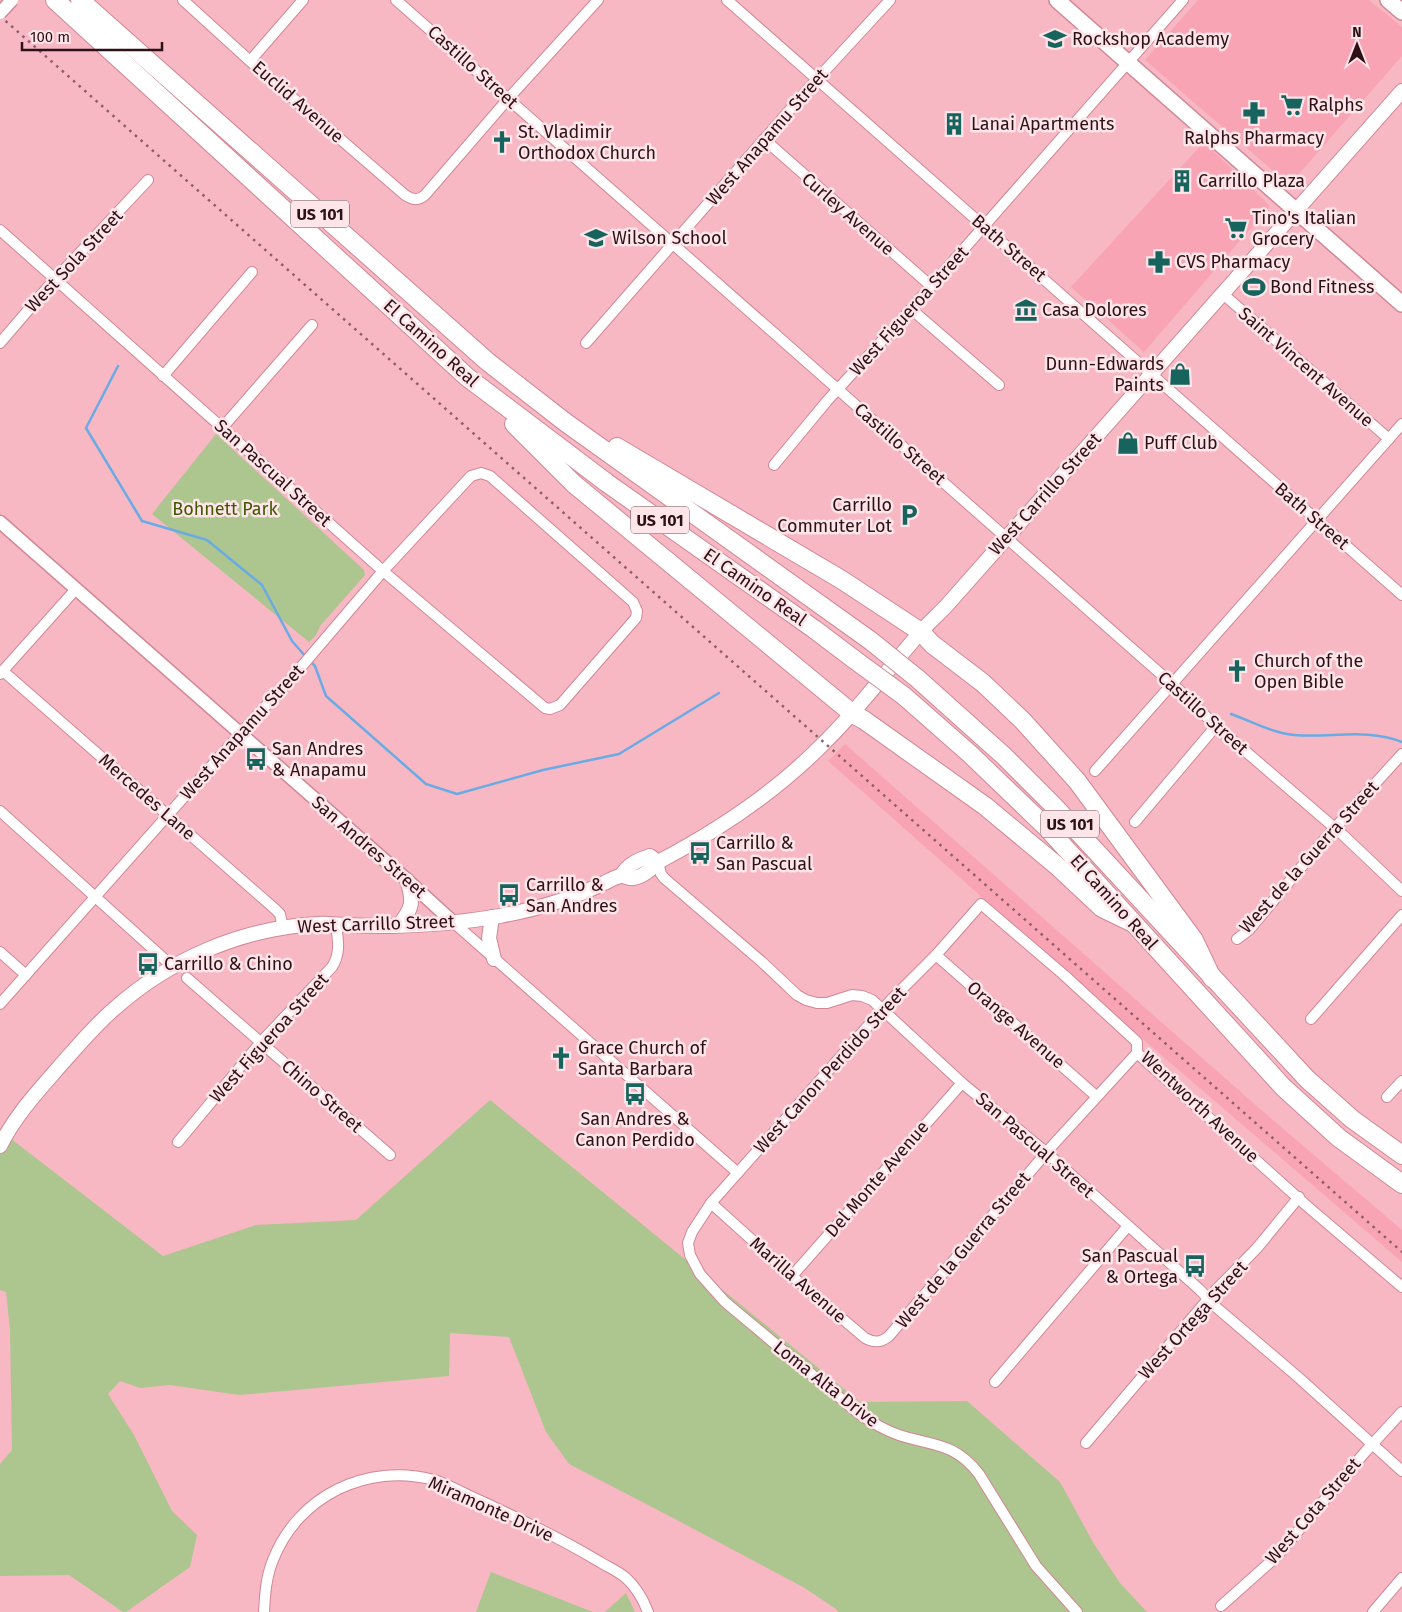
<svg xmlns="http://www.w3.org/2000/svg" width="1402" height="1612" viewBox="0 0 1402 1612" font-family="'Fira Sans',sans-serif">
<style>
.built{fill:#f9a4b4}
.green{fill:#adc58e}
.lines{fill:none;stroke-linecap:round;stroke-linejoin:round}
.stream{stroke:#6aabe5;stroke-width:2.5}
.minor-casing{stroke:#d18795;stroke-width:12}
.tertiary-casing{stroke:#d18795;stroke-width:15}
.secondary-casing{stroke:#d18795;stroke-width:16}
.primary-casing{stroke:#d18795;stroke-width:18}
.motorway-casing{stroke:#d18795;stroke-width:20}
.minor{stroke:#fff;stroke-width:10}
.tertiary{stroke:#fff;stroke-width:12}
.secondary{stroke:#fff;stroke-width:14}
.primary{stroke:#fff;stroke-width:15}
.motorway{stroke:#fff;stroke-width:18}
.rail{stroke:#8b5f67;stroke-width:2.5;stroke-dasharray:2.5 5;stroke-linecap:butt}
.tertiary-bridge-casing{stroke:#d18795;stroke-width:15;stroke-linecap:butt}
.motorway-bridge-casing{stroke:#d18795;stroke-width:20;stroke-linecap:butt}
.tertiary-bridge{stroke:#fff;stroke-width:12}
.motorway-bridge{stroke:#fff;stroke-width:18}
.labels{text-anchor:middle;stroke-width:5;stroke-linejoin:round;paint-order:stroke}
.shield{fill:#fee5e9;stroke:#6c5156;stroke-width:1}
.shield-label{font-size:16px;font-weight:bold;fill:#2d1117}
.poi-label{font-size:18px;fill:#2d1117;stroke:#fee5e9;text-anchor:start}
.street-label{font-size:18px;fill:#2d1117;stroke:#fee5e9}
.park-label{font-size:18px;fill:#3f5900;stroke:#fee5e9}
</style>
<rect width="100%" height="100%" fill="#f7b8c3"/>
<g class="built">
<path d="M1198 0H1369L1402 27V56L1291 183H1287L1145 60Z"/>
<path d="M1204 142 1270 206 1144 352 1071 287Z"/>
<path d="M845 744 1259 1108 1402 1230V1262L1138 1035 828 761Z"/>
</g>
<g class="green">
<path d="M216 434 364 570 365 575 320 626 316 635 309 642 152 514Z"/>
<path d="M490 1100 860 1402 967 1401 1060 1482 1094 1544 1120 1583 1147 1612H838L836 1609 803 1587 675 1519 569 1464 546 1432 509 1337 450 1333 449 1376 239 1395 170 1385 140 1388 120 1381 108 1394 134 1435 172 1511 197 1535 190 1567 126 1612H123L69 1575 0 1576V1464L12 1450 10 1330 6 1292 0 1290V1147L6 1135 163 1256 256 1225 356 1220Z"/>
<path d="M491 1572 593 1612H476Z"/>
<path d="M626 1593 635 1612H605Z"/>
</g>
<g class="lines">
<g class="stream">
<path d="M118 366 86 428 142 521 207 540 262 585 292 641 306 657"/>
<path d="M310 661 315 666 326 696 426 784 457 794 543 770 619 754 719 693"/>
<path d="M1231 714C1251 721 1272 733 1294 735 1330 738 1368 728 1402 742"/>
</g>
<defs>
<g id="minor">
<path d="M183 0 250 61 405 195C413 200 418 201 425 195L508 99 598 0"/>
<path d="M396 0 1179 690 1216 726 1343 835 1402 891"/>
<path d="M727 0 1402 595"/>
<path d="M250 61 303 0"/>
<path d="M765 140 931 286"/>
<path d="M0 230 383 571 545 708 550 709 560 705 636 618 637 611 633 602 490 476 481 473 471 476 383 571 290 680 247 726 0 1004"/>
<path d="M1223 294 1389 439"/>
<path d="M911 309 999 385"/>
<path d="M0 343 48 287 148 180"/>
<path d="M586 343 809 88 890 0"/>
<path d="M163 376 252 272"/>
<path d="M222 428 312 325"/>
<path d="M774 465 827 401 911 309 1183 0"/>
<path d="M3 671 275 909 280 914 283 928"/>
<path d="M0 674 76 589"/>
<path d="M1095 771 1402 424"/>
<path d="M0 811 173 967"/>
<path d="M1135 822 1216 726"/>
<path d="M658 862 661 874 664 878 762 962 797 995 806 1000 817 1003H827L852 995 862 996 872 1000 962 1083 1047 1153 1200 1290 1217 1308 1298 1377 1402 1471"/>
<path d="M453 922 738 1173"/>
<path d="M1237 939 1249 930 1323 841 1402 754"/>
<path d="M0 952 26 975"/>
<path d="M936 955 1096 1096"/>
<path d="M187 978 390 1155"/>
<path d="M1311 1019 1402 915"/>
<path d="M1387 1097 1402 1081"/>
<path d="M178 1142 261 1042 332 967C341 953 338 940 336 925"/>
<path d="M711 1203 792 1276 865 1338C874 1343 881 1343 889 1336L1052 1146 1137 1053"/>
<path d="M792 1276 962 1083"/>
<path d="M995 1382 1128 1226"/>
<path d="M1086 1443 1215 1291 1257 1248 1299 1197"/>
<path d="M1221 1606 1276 1557 1366 1451 1402 1412"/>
<path d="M264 1612C265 1594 266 1577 273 1560 298 1496 367 1462 434 1480 447 1484 459 1491 472 1497 492 1506 513 1516 533 1526 556 1537 578 1549 600 1562 608 1567 618 1571 626 1578 636 1587 643 1599 648 1612"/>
<path d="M1077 1612 1036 1566 979 1474C954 1442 933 1446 899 1435 884 1430 871 1422 858 1413L725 1302 700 1274 690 1255 688 1243 692 1232 711 1203 891 1000 936 955 981 904 1064 975 1137 1042V1053L1307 1206 1402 1287"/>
<path d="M1373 1612 1402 1578"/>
</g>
<path id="tertiary" d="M0 522 407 880 453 922"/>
<g id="secondary">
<path d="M621 876C628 864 638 860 650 856L658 862"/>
<path d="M492 917 489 938 494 959"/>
<path d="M399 925C413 908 414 901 407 880"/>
<path d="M0 1146C15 1116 37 1092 59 1067 77 1047 94 1026 114 1009 170 959 242 928 317 924 328 923 340 925 351 925 365 926 379 926 393 926 464 924 539 915 604 883 609 881 616 876 622 876 625 876 629 879 633 878 642 877 652 869 658 862 719 830 776 792 824 743 859 709 887 670 919 634 928 623 939 614 948 604L1402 91"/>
</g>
<g id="primary">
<path d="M1057 0 1402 304"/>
<path d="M1388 0 1402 12"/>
</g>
<g id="motorway">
<path d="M55 0 467 377 607 483 814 629 855 660"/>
<path d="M80 0 488 362 565 422 871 641"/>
<path d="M514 424 574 484 853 714 864 720 985 806 1056 865 1102 908 1133 923"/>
<path d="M617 447 842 580 921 632 932 644 983 683 1023 721 1077 781 1194 940 1212 978"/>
<path d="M918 679 1004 756 1054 806 1307 1079 1352 1119 1402 1155"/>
<path d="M904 696 970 754 1047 828 1283 1087 1339 1138 1402 1184"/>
</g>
</defs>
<use href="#minor" class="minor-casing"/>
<use href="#tertiary" class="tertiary-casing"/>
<use href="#secondary" class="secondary-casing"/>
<use href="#primary" class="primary-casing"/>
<use href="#motorway" class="motorway-casing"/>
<use href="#minor" class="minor"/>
<use href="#tertiary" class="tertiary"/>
<use href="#secondary" class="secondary"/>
<use href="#primary" class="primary"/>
<use href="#motorway" class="motorway"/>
<path class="rail" d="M0 16 1402 1252"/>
<defs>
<path id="tertiary-bridge" d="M0 13 12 0"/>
<g id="motorway-bridge">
<path d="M871 641 918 679"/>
<path d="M855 660 904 696"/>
</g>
</defs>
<use href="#tertiary-bridge" class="tertiary-bridge-casing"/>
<use href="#motorway-bridge" class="motorway-bridge-casing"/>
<use href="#tertiary-bridge" class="tertiary-bridge"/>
<use href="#motorway-bridge" class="motorway-bridge"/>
</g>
<defs>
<symbol id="school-bare" viewBox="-9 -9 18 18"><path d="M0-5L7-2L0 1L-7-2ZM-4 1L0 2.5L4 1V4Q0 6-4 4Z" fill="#17635d" stroke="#fee5e9" stroke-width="2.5" paint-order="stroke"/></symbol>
<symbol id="supermarket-bare" viewBox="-9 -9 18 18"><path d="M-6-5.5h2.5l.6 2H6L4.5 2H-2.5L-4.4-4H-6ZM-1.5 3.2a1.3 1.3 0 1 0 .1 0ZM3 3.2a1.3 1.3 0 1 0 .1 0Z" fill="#17635d" stroke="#fee5e9" stroke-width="2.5" paint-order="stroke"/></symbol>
<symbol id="pharmacy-bare" viewBox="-9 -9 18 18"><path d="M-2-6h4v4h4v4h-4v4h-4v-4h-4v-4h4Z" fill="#17635d" stroke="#fee5e9" stroke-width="2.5" paint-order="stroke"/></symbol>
<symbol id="building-bare" viewBox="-9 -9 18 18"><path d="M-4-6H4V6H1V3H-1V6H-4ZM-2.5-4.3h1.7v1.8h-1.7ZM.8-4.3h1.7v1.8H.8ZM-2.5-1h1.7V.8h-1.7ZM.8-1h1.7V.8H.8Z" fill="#17635d" stroke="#fee5e9" stroke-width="2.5" paint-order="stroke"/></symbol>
<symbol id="church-bare" viewBox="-9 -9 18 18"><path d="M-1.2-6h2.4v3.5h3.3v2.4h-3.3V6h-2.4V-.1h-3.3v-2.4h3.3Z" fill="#17635d" stroke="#fee5e9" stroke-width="2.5" paint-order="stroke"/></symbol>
<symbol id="stadium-bare" viewBox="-9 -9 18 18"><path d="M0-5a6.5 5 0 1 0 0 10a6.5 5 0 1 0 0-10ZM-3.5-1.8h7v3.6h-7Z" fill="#17635d" stroke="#fee5e9" stroke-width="2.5" paint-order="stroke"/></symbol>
<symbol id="museum-bare" viewBox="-9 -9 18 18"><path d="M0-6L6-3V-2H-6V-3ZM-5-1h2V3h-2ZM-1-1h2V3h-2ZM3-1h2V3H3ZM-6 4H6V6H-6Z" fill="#17635d" stroke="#fee5e9" stroke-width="2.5" paint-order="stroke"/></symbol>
<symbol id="shop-bare" viewBox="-9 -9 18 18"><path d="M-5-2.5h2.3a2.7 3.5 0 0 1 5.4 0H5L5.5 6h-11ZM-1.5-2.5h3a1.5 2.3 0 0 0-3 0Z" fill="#17635d" stroke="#fee5e9" stroke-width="2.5" paint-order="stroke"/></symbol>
<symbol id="parking-bare" viewBox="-9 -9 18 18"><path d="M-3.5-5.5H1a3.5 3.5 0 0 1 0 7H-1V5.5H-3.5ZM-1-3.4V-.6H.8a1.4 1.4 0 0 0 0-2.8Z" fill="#17635d" stroke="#fee5e9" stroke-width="2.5" paint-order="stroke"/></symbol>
<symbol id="bus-bare" viewBox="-9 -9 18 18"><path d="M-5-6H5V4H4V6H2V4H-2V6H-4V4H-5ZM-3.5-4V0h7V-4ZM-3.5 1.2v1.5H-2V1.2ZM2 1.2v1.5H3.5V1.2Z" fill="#17635d" stroke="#fee5e9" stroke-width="2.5" paint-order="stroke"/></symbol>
</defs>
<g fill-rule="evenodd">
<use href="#school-bare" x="1039" y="23" width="32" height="32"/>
<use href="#supermarket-bare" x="1276" y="89" width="32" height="32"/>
<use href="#pharmacy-bare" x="1238" y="97" width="32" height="32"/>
<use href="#building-bare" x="938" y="108" width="32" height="32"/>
<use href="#church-bare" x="486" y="126" width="32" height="32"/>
<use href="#building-bare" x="1166" y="165" width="32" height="32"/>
<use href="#supermarket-bare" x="1220" y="212" width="32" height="32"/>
<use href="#school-bare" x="580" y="222" width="32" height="32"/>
<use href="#pharmacy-bare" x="1143" y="246" width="32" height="32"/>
<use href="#stadium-bare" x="1238" y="271" width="32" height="32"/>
<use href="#museum-bare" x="1010" y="294" width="32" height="32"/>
<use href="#shop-bare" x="1164" y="358" width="32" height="32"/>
<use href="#shop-bare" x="1112" y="427" width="32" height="32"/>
<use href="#parking-bare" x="893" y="499" width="32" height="32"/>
<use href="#church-bare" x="1221" y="655" width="32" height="32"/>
<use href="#bus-bare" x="240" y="743" width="32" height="32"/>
<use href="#bus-bare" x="684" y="837" width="32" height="32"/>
<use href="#bus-bare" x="493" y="879" width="32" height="32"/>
<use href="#bus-bare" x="132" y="948" width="32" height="32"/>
<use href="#church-bare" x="545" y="1042" width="32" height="32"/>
<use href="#bus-bare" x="619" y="1078" width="32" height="32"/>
<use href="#bus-bare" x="1179" y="1250" width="32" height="32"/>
</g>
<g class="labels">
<g class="shield">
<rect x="291" y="200.5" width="58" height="27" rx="4"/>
<rect x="631" y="506.5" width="58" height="27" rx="4"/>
<rect x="1041" y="810.5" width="58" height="27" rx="4"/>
</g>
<g class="shield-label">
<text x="320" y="220">US 101</text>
<text x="660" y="526">US 101</text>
<text x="1070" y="830">US 101</text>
</g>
<g class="poi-label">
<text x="1072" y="45">Rockshop Academy</text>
<text x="1308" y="111">Ralphs</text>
<text x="971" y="130">Lanai Apartments</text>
<text x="518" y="138">St. Vladimir<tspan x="518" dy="21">Orthodox Church</tspan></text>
<text x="1254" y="144" text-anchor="middle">Ralphs Pharmacy</text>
<text x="1198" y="187">Carrillo Plaza</text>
<text x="1252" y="224">Tino's Italian<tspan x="1252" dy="21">Grocery</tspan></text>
<text x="612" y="244">Wilson School</text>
<text x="1176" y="268">CVS Pharmacy</text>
<text x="1270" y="293">Bond Fitness</text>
<text x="1042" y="316">Casa Dolores</text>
<text x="1164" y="370" text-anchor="end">Dunn-Edwards<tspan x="1164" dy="21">Paints</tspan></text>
<text x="1144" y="449">Puff Club</text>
<text x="892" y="511" text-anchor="end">Carrillo<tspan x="892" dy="21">Commuter Lot</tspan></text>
<text x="1254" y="667">Church of the<tspan x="1254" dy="21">Open Bible</tspan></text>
<text x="272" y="755">San Andres<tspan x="272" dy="21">&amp; Anapamu</tspan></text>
<text x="716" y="849">Carrillo &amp;<tspan x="716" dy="21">San Pascual</tspan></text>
<text x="526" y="891">Carrillo &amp;<tspan x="526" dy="21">San Andres</tspan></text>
<text x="164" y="970">Carrillo &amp; Chino</text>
<text x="578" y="1054">Grace Church of<tspan x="578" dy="21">Santa Barbara</tspan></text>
<text x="635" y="1125" text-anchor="middle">San Andres &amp;<tspan x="635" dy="21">Canon Perdido</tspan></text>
<text x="1178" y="1262" text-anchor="end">San Pascual<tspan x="1178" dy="21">&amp; Ortega</tspan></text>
</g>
<g class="street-label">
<text transform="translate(473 67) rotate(42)" y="6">Castillo Street</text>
<text transform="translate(298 102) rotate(41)" y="6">Euclid Avenue</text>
<text transform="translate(767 137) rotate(-49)" y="6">West Anapamu Street</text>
<text transform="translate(848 214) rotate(41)" y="6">Curley Avenue</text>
<text transform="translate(1009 248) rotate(41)" y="6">Bath Street</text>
<text transform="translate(74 261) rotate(-47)" y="6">West Sola Street</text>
<text transform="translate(909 311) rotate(-48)" y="6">West Figueroa Street</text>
<text transform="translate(431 343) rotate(42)" y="6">El Camino Real</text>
<text transform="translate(1306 367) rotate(41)" y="6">Saint Vincent Avenue</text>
<text transform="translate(900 444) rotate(41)" y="6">Castillo Street</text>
<text transform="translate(273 473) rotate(42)" y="6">San Pascual Street</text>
<text transform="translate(1045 494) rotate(-48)" y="6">West Carrillo Street</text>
<text transform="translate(1312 516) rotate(41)" y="6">Bath Street</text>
<text transform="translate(755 587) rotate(35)" y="6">El Camino Real</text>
<text transform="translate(1203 713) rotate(42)" y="6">Castillo Street</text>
<text transform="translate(242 732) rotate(-48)" y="6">West Anapamu Street</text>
<text transform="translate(147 797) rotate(41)" y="6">Mercedes Lane</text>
<text transform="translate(369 847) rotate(41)" y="6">San Andres Street</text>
<text transform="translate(1309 857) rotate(-48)" y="6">West de la Guerra Street</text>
<text transform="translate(1114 902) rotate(48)" y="6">El Camino Real</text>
<text transform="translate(376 924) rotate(-2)" y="6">West Carrillo Street</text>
<text transform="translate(1016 1025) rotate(41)" y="6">Orange Avenue</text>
<text transform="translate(269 1038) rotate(-48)" y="6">West Figueroa Street</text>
<text transform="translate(830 1070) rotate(-48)" y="6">West Canon Perdido Street</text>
<text transform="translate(322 1096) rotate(41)" y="6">Chino Street</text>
<text transform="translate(1200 1107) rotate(43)" y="6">Wentworth Avenue</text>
<text transform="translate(1035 1145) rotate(41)" y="6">San Pascual Street</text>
<text transform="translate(877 1179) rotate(-49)" y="6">Del Monte Avenue</text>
<text transform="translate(963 1250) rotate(-50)" y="6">West de la Guerra Street</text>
<text transform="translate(798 1280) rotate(41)" y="6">Marilla Avenue</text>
<text transform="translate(1193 1320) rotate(-48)" y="6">West Ortega Street</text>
<text transform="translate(826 1384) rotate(38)" y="6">Loma Alta Drive</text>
<text transform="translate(491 1509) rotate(24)" y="6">Miramonte Drive</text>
<text transform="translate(1313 1511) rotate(-49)" y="6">West Cota Street</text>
</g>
<g class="park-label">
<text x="225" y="515">Bohnett Park</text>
</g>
</g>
<g transform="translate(1357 45)" stroke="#fee5e9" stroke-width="4" paint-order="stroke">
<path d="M0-4L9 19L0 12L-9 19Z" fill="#2d1117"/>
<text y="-8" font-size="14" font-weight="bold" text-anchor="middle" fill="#2d1117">N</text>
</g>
<path d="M22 42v8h140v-8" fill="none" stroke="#2d1117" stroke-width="2.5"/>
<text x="30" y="42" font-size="15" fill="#2d1117" stroke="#fee5e9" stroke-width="4" paint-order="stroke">100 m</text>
</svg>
